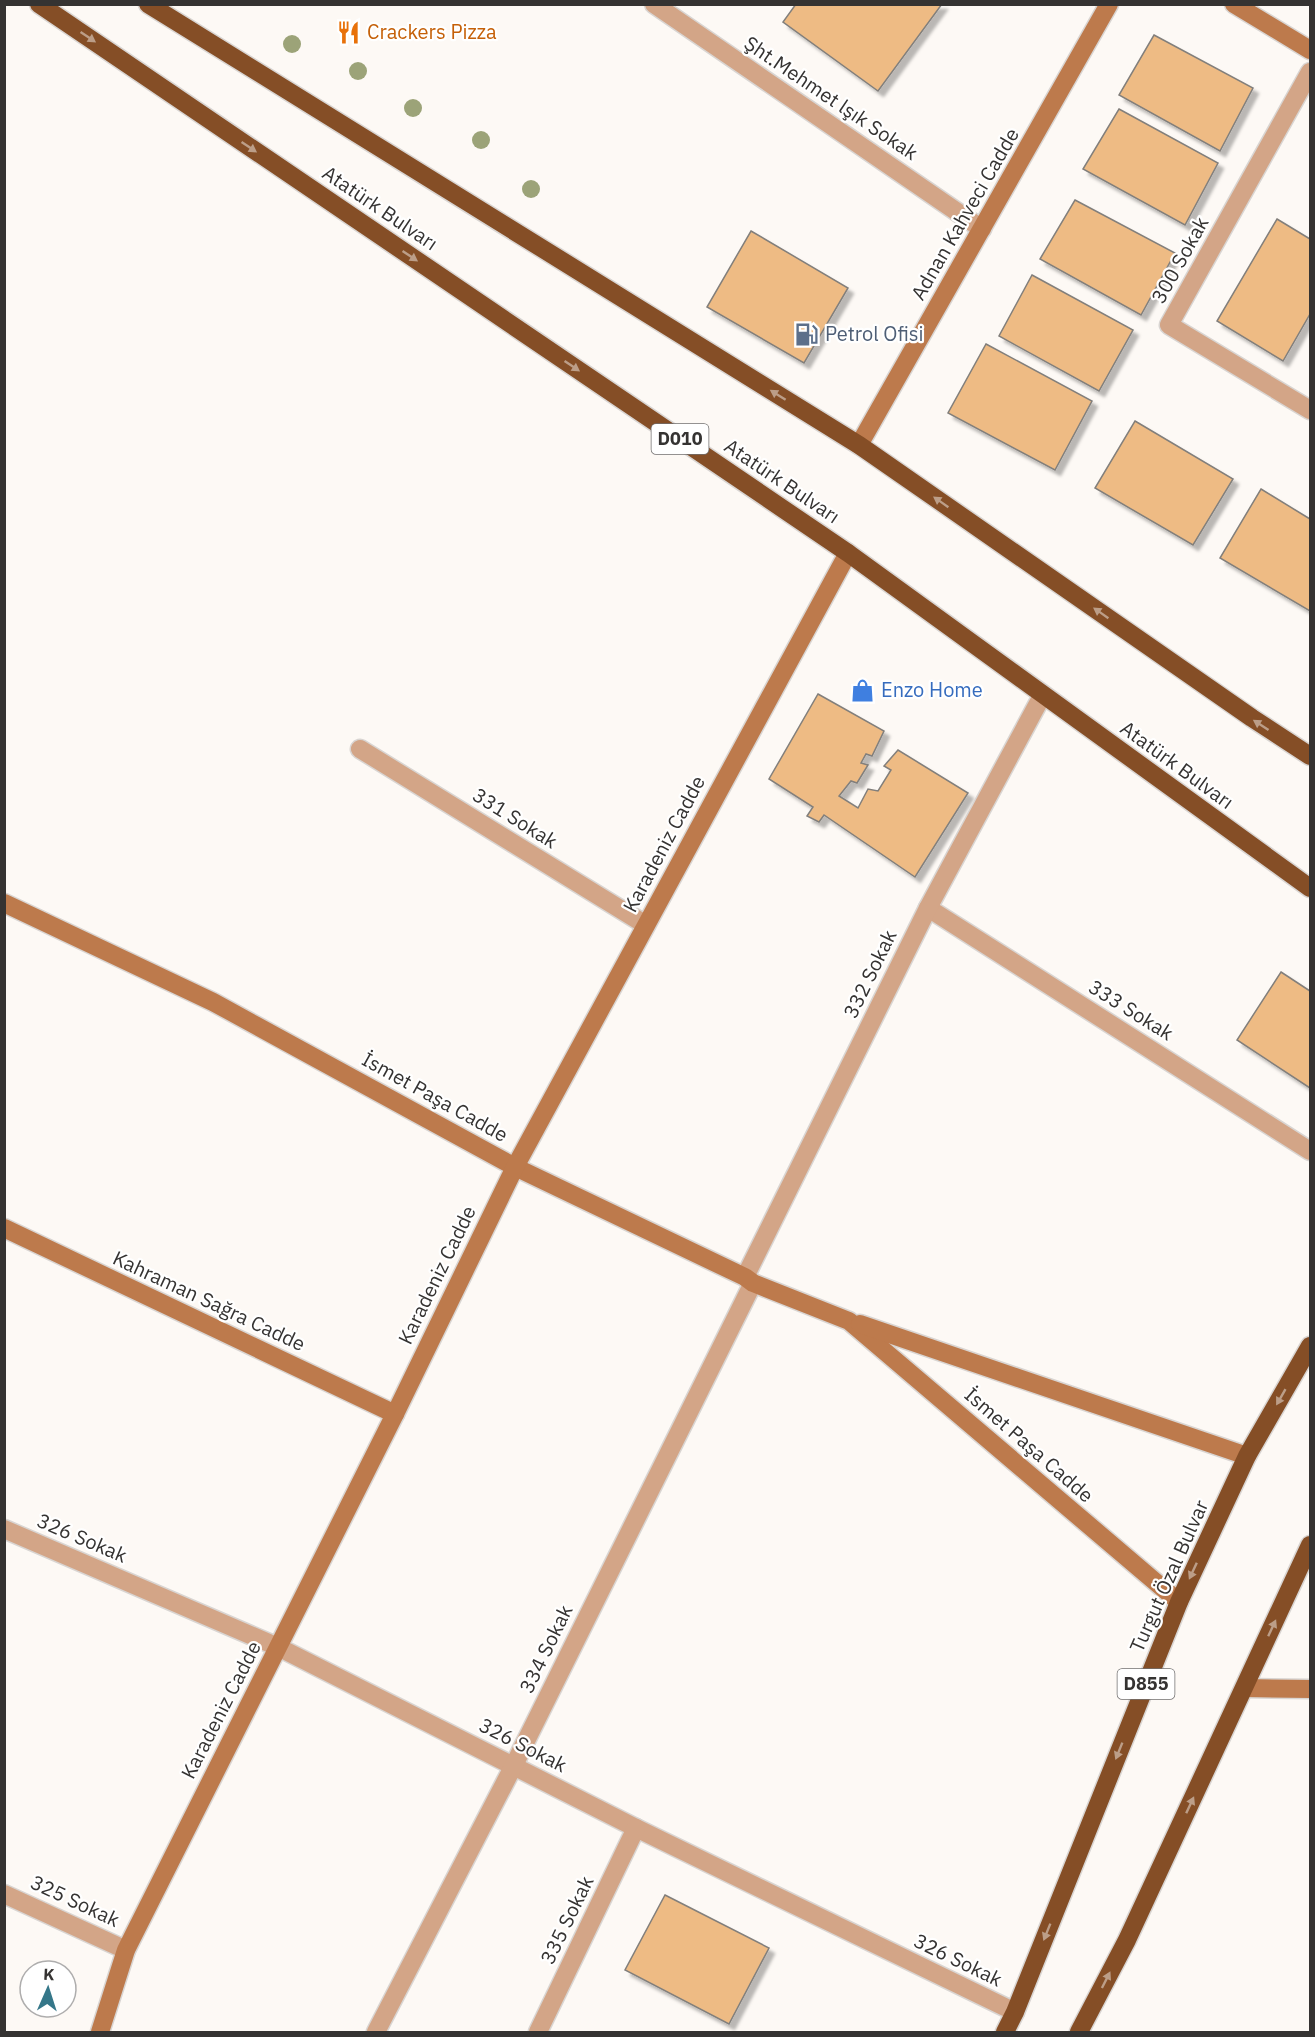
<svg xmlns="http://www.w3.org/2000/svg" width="1315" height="2037" viewBox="0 0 1315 2037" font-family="'IBM Plex Sans',sans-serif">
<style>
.building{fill:#eebb84;stroke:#827f7b;stroke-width:1.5;filter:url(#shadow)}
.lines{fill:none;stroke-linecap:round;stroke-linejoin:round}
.street-casing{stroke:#d9d5d2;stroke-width:21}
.secondary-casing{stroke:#d9d5d2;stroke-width:21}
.highway-casing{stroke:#d9d5d2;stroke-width:21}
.street{stroke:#d3a587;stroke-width:18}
.secondary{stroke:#bd7a4c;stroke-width:18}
.highway{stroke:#854e26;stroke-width:18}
.tree{fill:#9ca378}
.oneway{fill:#bc9e88}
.labels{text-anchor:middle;stroke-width:4.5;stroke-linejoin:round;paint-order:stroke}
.shield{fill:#fff;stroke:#727070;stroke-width:1.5}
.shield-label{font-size:18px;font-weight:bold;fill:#353332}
.food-label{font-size:20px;fill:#c56008;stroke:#fff;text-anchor:start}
.street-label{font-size:20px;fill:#353332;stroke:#fff}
.service-label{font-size:20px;fill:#4e5e75;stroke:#fff;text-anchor:start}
.shop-label{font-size:20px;fill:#366cbe;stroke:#fff;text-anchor:start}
</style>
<defs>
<filter id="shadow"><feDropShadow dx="5.5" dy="5.5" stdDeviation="1.5" flood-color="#0004"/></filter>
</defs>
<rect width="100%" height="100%" fill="#fdf9f5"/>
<g class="building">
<path d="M796 4H942L878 91 783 22Z"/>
<path d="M1154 35 1253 88 1220 151 1119 95Z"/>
<path d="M1119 109 1218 163 1185 225 1083 169Z"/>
<path d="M1075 200 1175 253 1141 315 1040 259Z"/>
<path d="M1277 219 1310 239V314L1283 361 1217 321Z"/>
<path d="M751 231 848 288 804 363 707 307Z"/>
<path d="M1032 275 1133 330 1099 391 999 336Z"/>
<path d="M986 344 1092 401 1055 470 948 413Z"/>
<path d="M1135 421 1233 479 1193 545 1095 488Z"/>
<path d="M1261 489 1310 519V611L1220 558Z"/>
<path d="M818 694 884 731 872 756 866 754 861 763 868 765 857 783 851 781 839 796 858 808 868 789 878 791 891 770 884 766 898 750 968 793 915 877 824 815 819 822 807 816 813 807 769 779Z"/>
<path d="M1281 972 1310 991V1088L1237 1040Z"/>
<path d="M665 1895 769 1948 729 2024 625 1970Z"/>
</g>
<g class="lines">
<defs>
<g id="street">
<path d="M654 4 982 229"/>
<path d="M1310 72 1169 325 1310 410"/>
<path d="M360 749 646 925"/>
<path d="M928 908 1310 1151"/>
<path d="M745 1277 928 908 1042 696"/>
<path d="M4 1529 278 1647 636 1828 1015 2012"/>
<path d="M4 1894 126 1950"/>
<path d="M376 2032 514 1765 753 1283"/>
<path d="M538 2032 636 1828"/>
</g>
<g id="secondary">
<path d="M1234 4 1310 50"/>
<path d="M859 445 1109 4"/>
<path d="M4 903 213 1002 515 1167 745 1277 753 1283 849 1321 1179 1602"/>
<path d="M4 1228 395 1414"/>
<path d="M860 1324 1247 1456"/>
<path d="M1245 1688 1310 1689"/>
<path d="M100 2032 126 1950 395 1414 515 1167 848 553"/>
</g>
<g id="highway">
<path d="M39 4 848 553 1310 888"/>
<path d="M148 4 859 445 1252 718 1310 756"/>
<path d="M1005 2032 1015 2012 1179 1602 1247 1456 1310 1346"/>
<path d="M1079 2032 1127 1940 1310 1545"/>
</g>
</defs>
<use href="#street" class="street-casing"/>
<use href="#secondary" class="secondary-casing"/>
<use href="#highway" class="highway-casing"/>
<use href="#street" class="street"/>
<use href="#secondary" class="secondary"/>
<use href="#highway" class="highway"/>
</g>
<g class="tree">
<circle cx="292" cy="44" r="9"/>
<circle cx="358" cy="71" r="9"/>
<circle cx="413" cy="108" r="9"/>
<circle cx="481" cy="140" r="9"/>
<circle cx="531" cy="189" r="9"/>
</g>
<defs><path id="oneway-solid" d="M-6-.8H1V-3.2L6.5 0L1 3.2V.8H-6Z" transform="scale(1.5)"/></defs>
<g class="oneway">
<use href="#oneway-solid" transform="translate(88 37) rotate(34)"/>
<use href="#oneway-solid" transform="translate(249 147) rotate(34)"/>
<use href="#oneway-solid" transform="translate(410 256) rotate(34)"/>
<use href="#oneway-solid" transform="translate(572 366) rotate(34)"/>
<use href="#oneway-solid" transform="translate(778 395) rotate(-148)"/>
<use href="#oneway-solid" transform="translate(941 502) rotate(-145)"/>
<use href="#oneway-solid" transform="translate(1101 613) rotate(-145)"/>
<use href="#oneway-solid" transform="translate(1261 725) rotate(-147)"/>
<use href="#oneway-solid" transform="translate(1281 1397) rotate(120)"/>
<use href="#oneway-solid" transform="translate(1193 1571) rotate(115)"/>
<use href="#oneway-solid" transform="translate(1272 1628) rotate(-65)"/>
<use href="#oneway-solid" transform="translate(1119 1751) rotate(112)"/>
<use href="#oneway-solid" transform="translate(1190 1805) rotate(-65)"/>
<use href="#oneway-solid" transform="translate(1047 1932) rotate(112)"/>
<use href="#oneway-solid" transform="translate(1106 1980) rotate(-63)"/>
</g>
<defs>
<symbol id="restaurant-bare" viewBox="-9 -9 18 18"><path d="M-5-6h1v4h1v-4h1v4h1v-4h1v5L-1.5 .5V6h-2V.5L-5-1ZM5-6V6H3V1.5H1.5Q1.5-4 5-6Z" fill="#e8710a" stroke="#fff" stroke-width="2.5" paint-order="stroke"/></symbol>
<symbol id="fuel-bare" viewBox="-9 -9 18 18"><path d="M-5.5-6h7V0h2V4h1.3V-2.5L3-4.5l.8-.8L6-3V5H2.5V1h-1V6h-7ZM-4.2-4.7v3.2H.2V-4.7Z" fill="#5c6f8a" stroke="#fff" stroke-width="2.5" paint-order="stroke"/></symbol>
<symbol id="shop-bare" viewBox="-9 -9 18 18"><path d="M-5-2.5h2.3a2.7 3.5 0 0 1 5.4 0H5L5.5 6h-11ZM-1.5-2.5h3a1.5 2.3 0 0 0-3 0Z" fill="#3f7fe0" stroke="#fff" stroke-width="2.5" paint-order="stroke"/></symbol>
</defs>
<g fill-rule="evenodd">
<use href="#restaurant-bare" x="332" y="16" width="33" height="33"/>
<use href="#fuel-bare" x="790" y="318" width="33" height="33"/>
<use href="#shop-bare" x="846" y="674" width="33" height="33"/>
</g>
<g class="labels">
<g class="shield">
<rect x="651.5" y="424" width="57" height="30" rx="4.5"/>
<rect x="1117.5" y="1669" width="57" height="30" rx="4.5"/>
</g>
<g class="shield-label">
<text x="680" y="445">D010</text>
<text x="1146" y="1690">D855</text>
</g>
<g class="food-label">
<text x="367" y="39">Crackers Pizza</text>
</g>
<g class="street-label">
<text transform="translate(831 98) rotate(34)" y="7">Şht.Mehmet lşık Sokak</text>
<text transform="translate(380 208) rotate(34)" y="7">Atatürk Bulvarı</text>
<text transform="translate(965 214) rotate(-60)" y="7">Adnan Kahveci Cadde</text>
<text transform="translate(1180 260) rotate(-61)" y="7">300 Sokak</text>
<text transform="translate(782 481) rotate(34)" y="7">Atatürk Bulvarı</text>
<text transform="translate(1177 765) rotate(36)" y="7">Atatürk Bulvarı</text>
<text transform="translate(515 818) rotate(32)" y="7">331 Sokak</text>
<text transform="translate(664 844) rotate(-62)" y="7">Karadeniz Cadde</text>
<text transform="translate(870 974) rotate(-64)" y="7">332 Sokak</text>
<text transform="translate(1131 1010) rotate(32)" y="7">333 Sokak</text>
<text transform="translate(435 1097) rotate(29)" y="7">İsmet Paşa Cadde</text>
<text transform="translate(437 1275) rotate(-64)" y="7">Karadeniz Cadde</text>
<text transform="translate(209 1301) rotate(25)" y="7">Kahraman Sağra Cadde</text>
<text transform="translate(1029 1445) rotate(41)" y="7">İsmet Paşa Cadde</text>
<text transform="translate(82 1538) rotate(23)" y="7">326 Sokak</text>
<text transform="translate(1169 1576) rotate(-66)" y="7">Turgut Özal Bulvar</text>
<text transform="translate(546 1649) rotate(-64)" y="7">334 Sokak</text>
<text transform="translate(221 1710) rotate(-63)" y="7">Karadeniz Cadde</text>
<text transform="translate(523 1745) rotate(27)" y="7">326 Sokak</text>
<text transform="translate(75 1901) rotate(25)" y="7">325 Sokak</text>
<text transform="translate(567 1920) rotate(-64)" y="7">335 Sokak</text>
<text transform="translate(958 1960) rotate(26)" y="7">326 Sokak</text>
</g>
<g class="service-label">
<text x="825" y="341">Petrol Ofisi</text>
</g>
<g class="shop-label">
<text x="881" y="697">Enzo Home</text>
</g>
</g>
<rect width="1315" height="2037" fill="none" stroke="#353332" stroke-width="12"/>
<g transform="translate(48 1989) rotate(3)"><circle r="28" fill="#ffffff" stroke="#aeadad" stroke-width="1.5"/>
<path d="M0-4.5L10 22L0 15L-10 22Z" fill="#357789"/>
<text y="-9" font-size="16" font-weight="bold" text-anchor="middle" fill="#353332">K</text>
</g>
</svg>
